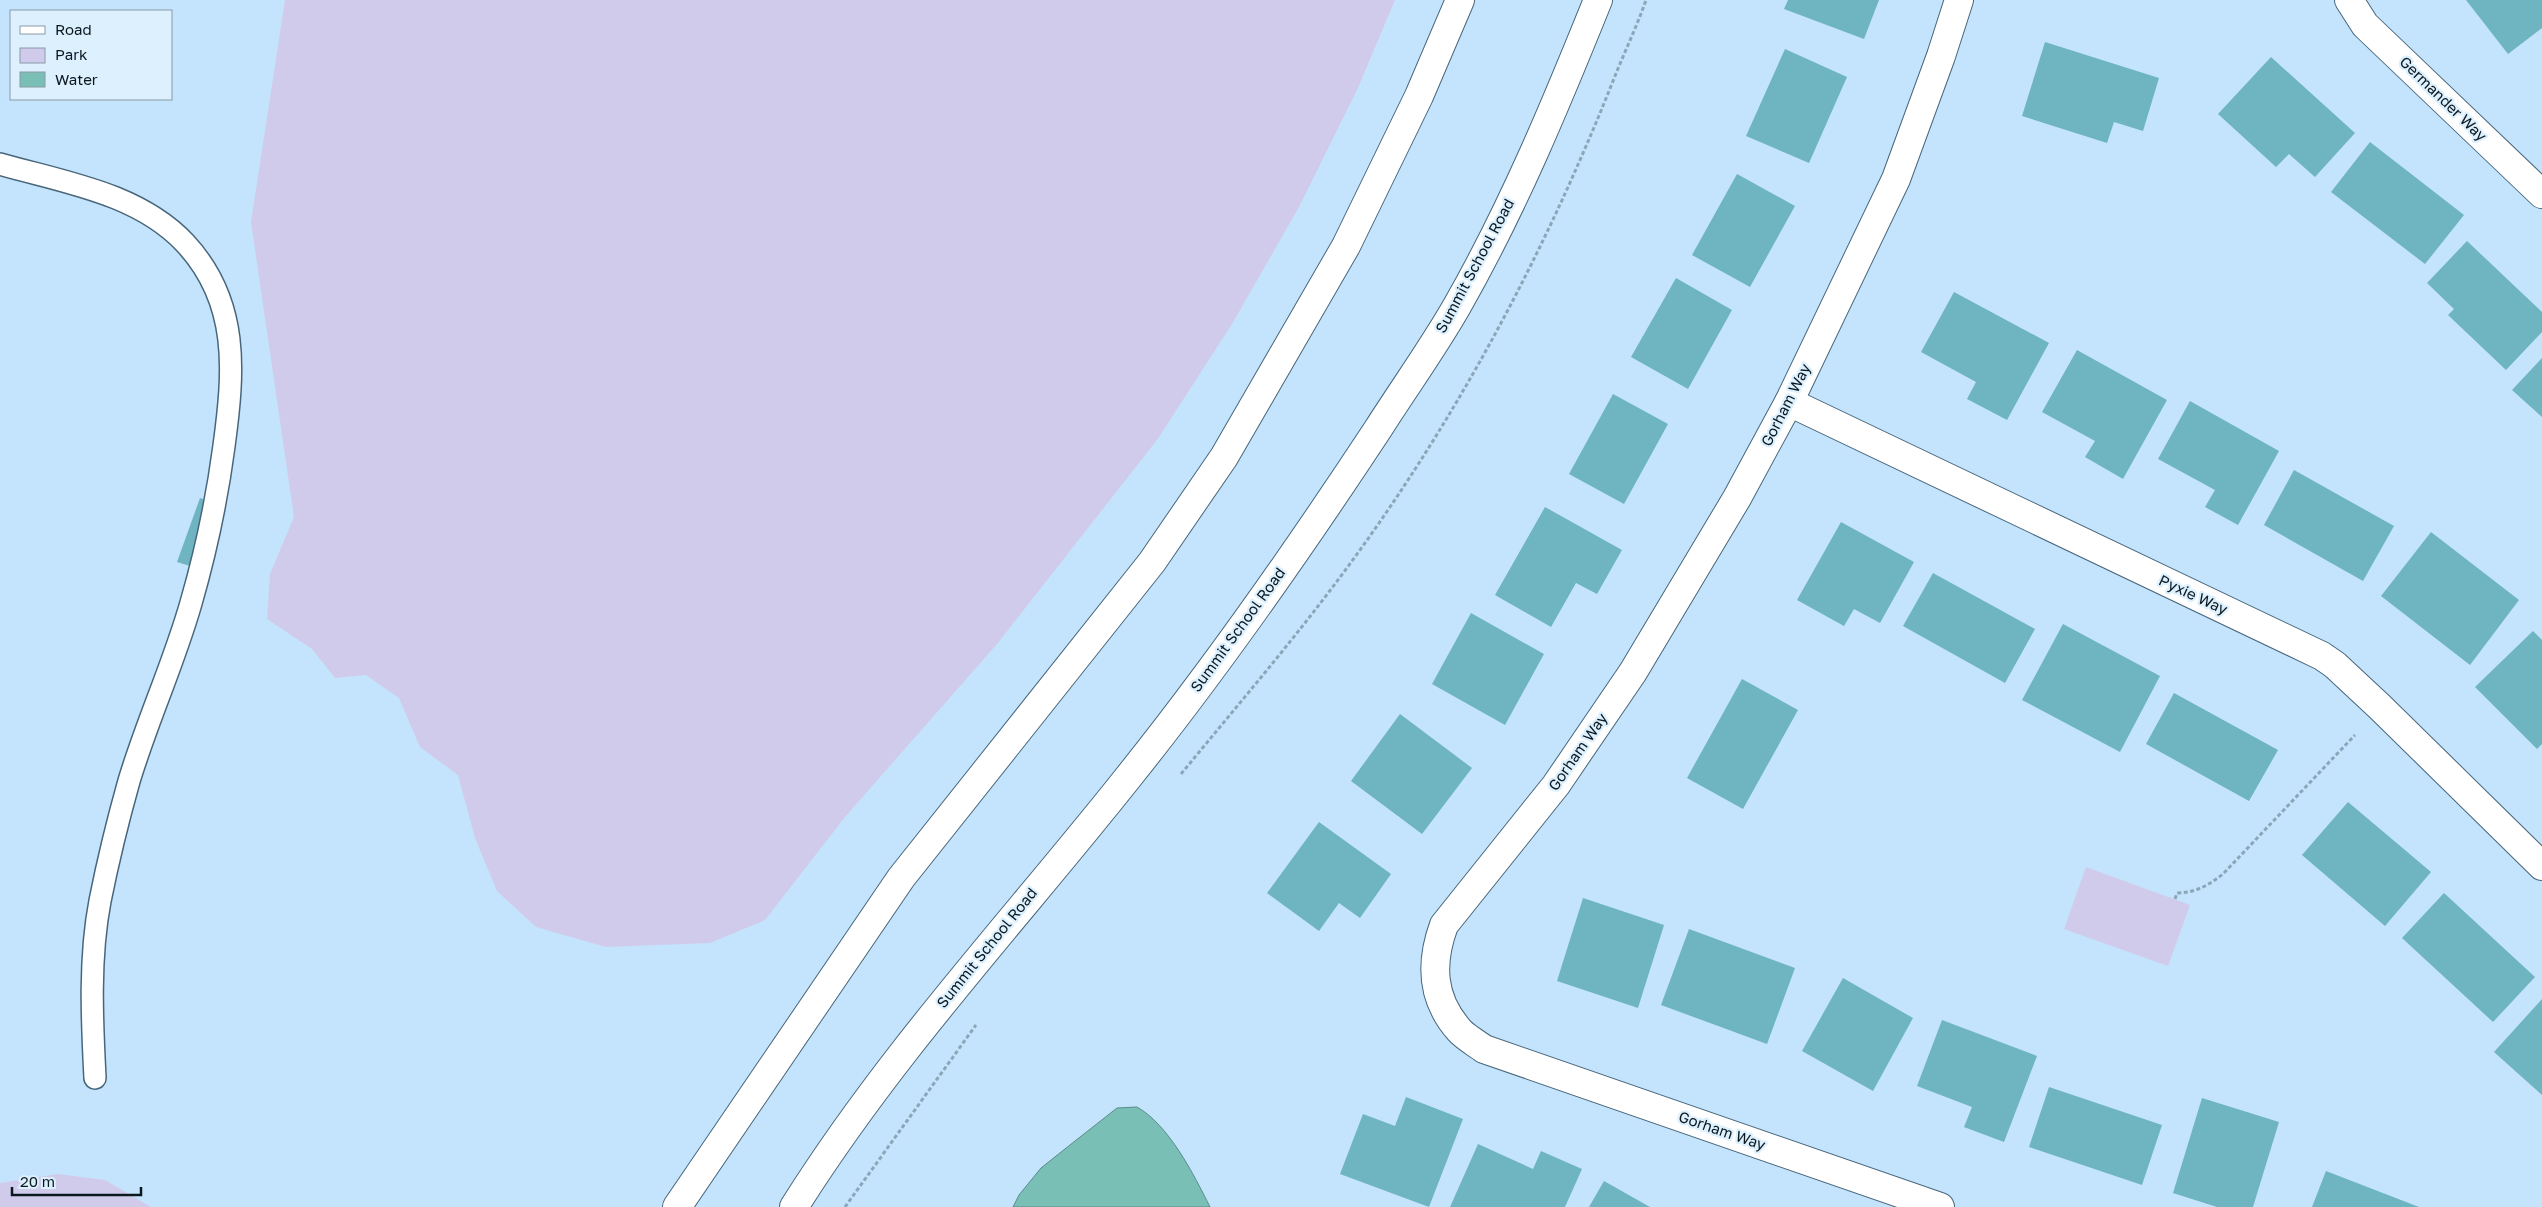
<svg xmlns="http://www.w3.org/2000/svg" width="2542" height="1207" viewBox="0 0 2542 1207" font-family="'Golos Text',sans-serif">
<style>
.green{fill:#d1cbeb}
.water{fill:#7abfb5;stroke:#598d88}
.building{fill:#6fb4c1}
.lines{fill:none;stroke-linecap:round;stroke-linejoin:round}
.lane-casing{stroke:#48667b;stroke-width:24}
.street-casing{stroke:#48667b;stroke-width:30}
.path{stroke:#8ca6b9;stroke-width:3;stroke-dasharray:4 2.5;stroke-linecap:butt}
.lane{stroke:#fff;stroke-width:21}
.street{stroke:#fff;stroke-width:28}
.labels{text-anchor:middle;stroke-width:4.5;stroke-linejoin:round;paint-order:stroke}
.street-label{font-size:15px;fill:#0c1820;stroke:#dcf0fe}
</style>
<rect width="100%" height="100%" fill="#c3e4fc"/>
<g class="green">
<path d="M285 0H1395L1357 90 1299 207 1232 324 1157 440 997 644 845 817 765 920 710 943 606 947 536 927 497 891 475 838 458 775 420 747 399 698 366 675 335 678 312 649 267 619 270 574 294 517 251 222Z"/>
<path d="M2086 867 2190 905 2168 966 2064 929Z"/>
<path d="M58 1174 105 1180 151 1207H0V1183Z"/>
</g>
<path class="water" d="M1137 1107C1169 1125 1194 1175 1210 1207H1013L1019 1195 1041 1168 1075 1141 1117 1108Z"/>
<g class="building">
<path d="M1788 0H1879L1864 39 1784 9Z"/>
<path d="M2466 0H2542V28L2508 54Z"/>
<path d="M2045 42 2159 78 2143 131 2114 122 2107 143 2022 116Z"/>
<path d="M1785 49 1847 77 1809 163 1746 136Z"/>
<path d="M2271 57 2355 133 2315 177 2289 154 2276 167 2218 114Z"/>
<path d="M2370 142 2464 215 2425 264 2331 192Z"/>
<path d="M1737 174 1795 206 1750 287 1692 255Z"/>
<path d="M2467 241 2542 312V332L2506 370 2448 315 2454 309 2427 283Z"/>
<path d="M1676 278 1732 310 1688 389 1631 357Z"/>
<path d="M1954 292 2049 343 2007 420 1967 399 1976 382 1921 352Z"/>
<path d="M2077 350 2167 400 2123 479 2085 457 2095 441 2042 412Z"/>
<path d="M2542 358V417L2512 390Z"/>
<path d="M1613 394 1668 424 1624 504 1569 474Z"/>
<path d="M2190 401 2279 451 2238 525 2205 507 2215 490 2158 459Z"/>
<path d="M2294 470 2394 526 2363 581 2264 525Z"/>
<path d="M200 498 213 503 190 566 177 562Z"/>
<path d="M1545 507 1622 550 1597 594 1576 583 1551 627 1495 595Z"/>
<path d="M1841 522 1914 562 1880 623 1854 609 1844 626 1797 600Z"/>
<path d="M2431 532 2519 600 2470 665 2381 596Z"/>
<path d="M1933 573 2035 629 2005 683 1903 626Z"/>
<path d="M1471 613 1544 654 1505 725 1432 684Z"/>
<path d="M2063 624 2160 676 2120 752 2022 700Z"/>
<path d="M2533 631 2542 640V744L2537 749 2475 687Z"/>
<path d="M1742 679 1798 710 1743 809 1687 778Z"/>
<path d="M2174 693 2278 750 2249 801 2146 744Z"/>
<path d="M1400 714 1472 768 1422 834 1351 781Z"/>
<path d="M2348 802 2431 872 2385 926 2302 855Z"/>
<path d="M1319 822 1391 874 1360 918 1339 903 1319 931 1267 893Z"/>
<path d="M2444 893 2535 977 2493 1022 2402 938Z"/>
<path d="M1583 898 1664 925 1638 1008 1557 981Z"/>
<path d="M1689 929 1795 968 1767 1044 1661 1005Z"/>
<path d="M1843 978 1913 1018 1873 1091 1802 1051Z"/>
<path d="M2542 999V1095L2494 1052Z"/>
<path d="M1942 1020 2037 1056 2004 1142 1964 1127 1972 1107 1917 1086Z"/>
<path d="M2049 1087 2162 1125 2142 1185 2029 1147Z"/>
<path d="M1406 1097 1463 1119 1429 1207 1340 1174 1363 1114 1395 1126Z"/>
<path d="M2202 1098 2279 1122 2253 1207H2217L2173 1193Z"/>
<path d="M1478 1144 1533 1169 1541 1151 1582 1169 1565 1207H1450Z"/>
<path d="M2326 1171 2419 1207H2312Z"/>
<path d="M1604 1181 1650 1207H1589Z"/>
</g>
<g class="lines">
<defs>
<path id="lane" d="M0 164C63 182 138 193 185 243 240 302 234 372 224 446 217 499 206 551 191 603 174 663 147 721 129 781 118 820 108 861 100 901 89 958 92 1020 95 1078"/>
<g id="street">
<path d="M2349 0 2365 25 2542 194"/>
<path d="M1789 402 2322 656 2335 665 2380 707 2542 866"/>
<path d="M677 1207 901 878 1152 562 1224 457 1346 246 1419 96 1460 0"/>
<path d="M794 1207C890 1054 1014 921 1126 780 1216 668 1299 549 1378 429 1404 388 1433 348 1457 306 1513 208 1556 104 1598 0"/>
<path d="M1940 1207 1484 1049C1476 1043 1465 1037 1459 1030 1431 998 1430 963 1444 925L1556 785 1633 672 1737 498 1789 402 1896 179 1941 56 1959 0"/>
</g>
</defs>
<use href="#lane" class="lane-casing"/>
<use href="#street" class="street-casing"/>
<g class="path">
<path d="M1181 774C1242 700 1304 628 1360 550 1465 404 1549 243 1615 76 1625 51 1637 26 1646 0"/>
<path d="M2175 899 2177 893C2195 893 2209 885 2223 874L2355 735"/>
<path d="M845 1207 976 1025"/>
</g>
<use href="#lane" class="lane"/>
<use href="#street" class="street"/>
</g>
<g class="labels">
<g class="street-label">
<text transform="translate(2443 99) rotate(44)" y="5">Germander Way</text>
<text transform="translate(1475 266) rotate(-62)" y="5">Summit School Road</text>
<text transform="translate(1786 405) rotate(-63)" y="5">Gorham Way</text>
<text transform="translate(2193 595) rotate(25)" y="5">Pyxie Way</text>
<text transform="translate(1238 630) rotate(-54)" y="5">Summit School Road</text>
<text transform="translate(1578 752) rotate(-55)" y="5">Gorham Way</text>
<text transform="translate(987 948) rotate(-51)" y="5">Summit School Road</text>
<text transform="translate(1722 1131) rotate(19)" y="5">Gorham Way</text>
</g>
</g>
<rect x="10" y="10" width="162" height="90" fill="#dcf0fe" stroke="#899aa5"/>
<rect x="20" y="26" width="25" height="8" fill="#ffffff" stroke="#899aa5"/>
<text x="55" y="35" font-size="15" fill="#0c1820">Road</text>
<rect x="20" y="48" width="25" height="15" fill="#d1cbeb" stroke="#899aa5"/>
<text x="55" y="60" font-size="15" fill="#0c1820">Park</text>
<rect x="20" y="72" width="25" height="15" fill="#7abfb5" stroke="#899aa5"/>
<text x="55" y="85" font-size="15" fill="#0c1820">Water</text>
<path d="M12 1187v8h129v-8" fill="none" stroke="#0c1820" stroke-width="2.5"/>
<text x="20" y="1187" font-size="15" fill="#0c1820" stroke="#dcf0fe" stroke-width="4" paint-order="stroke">20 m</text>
</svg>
